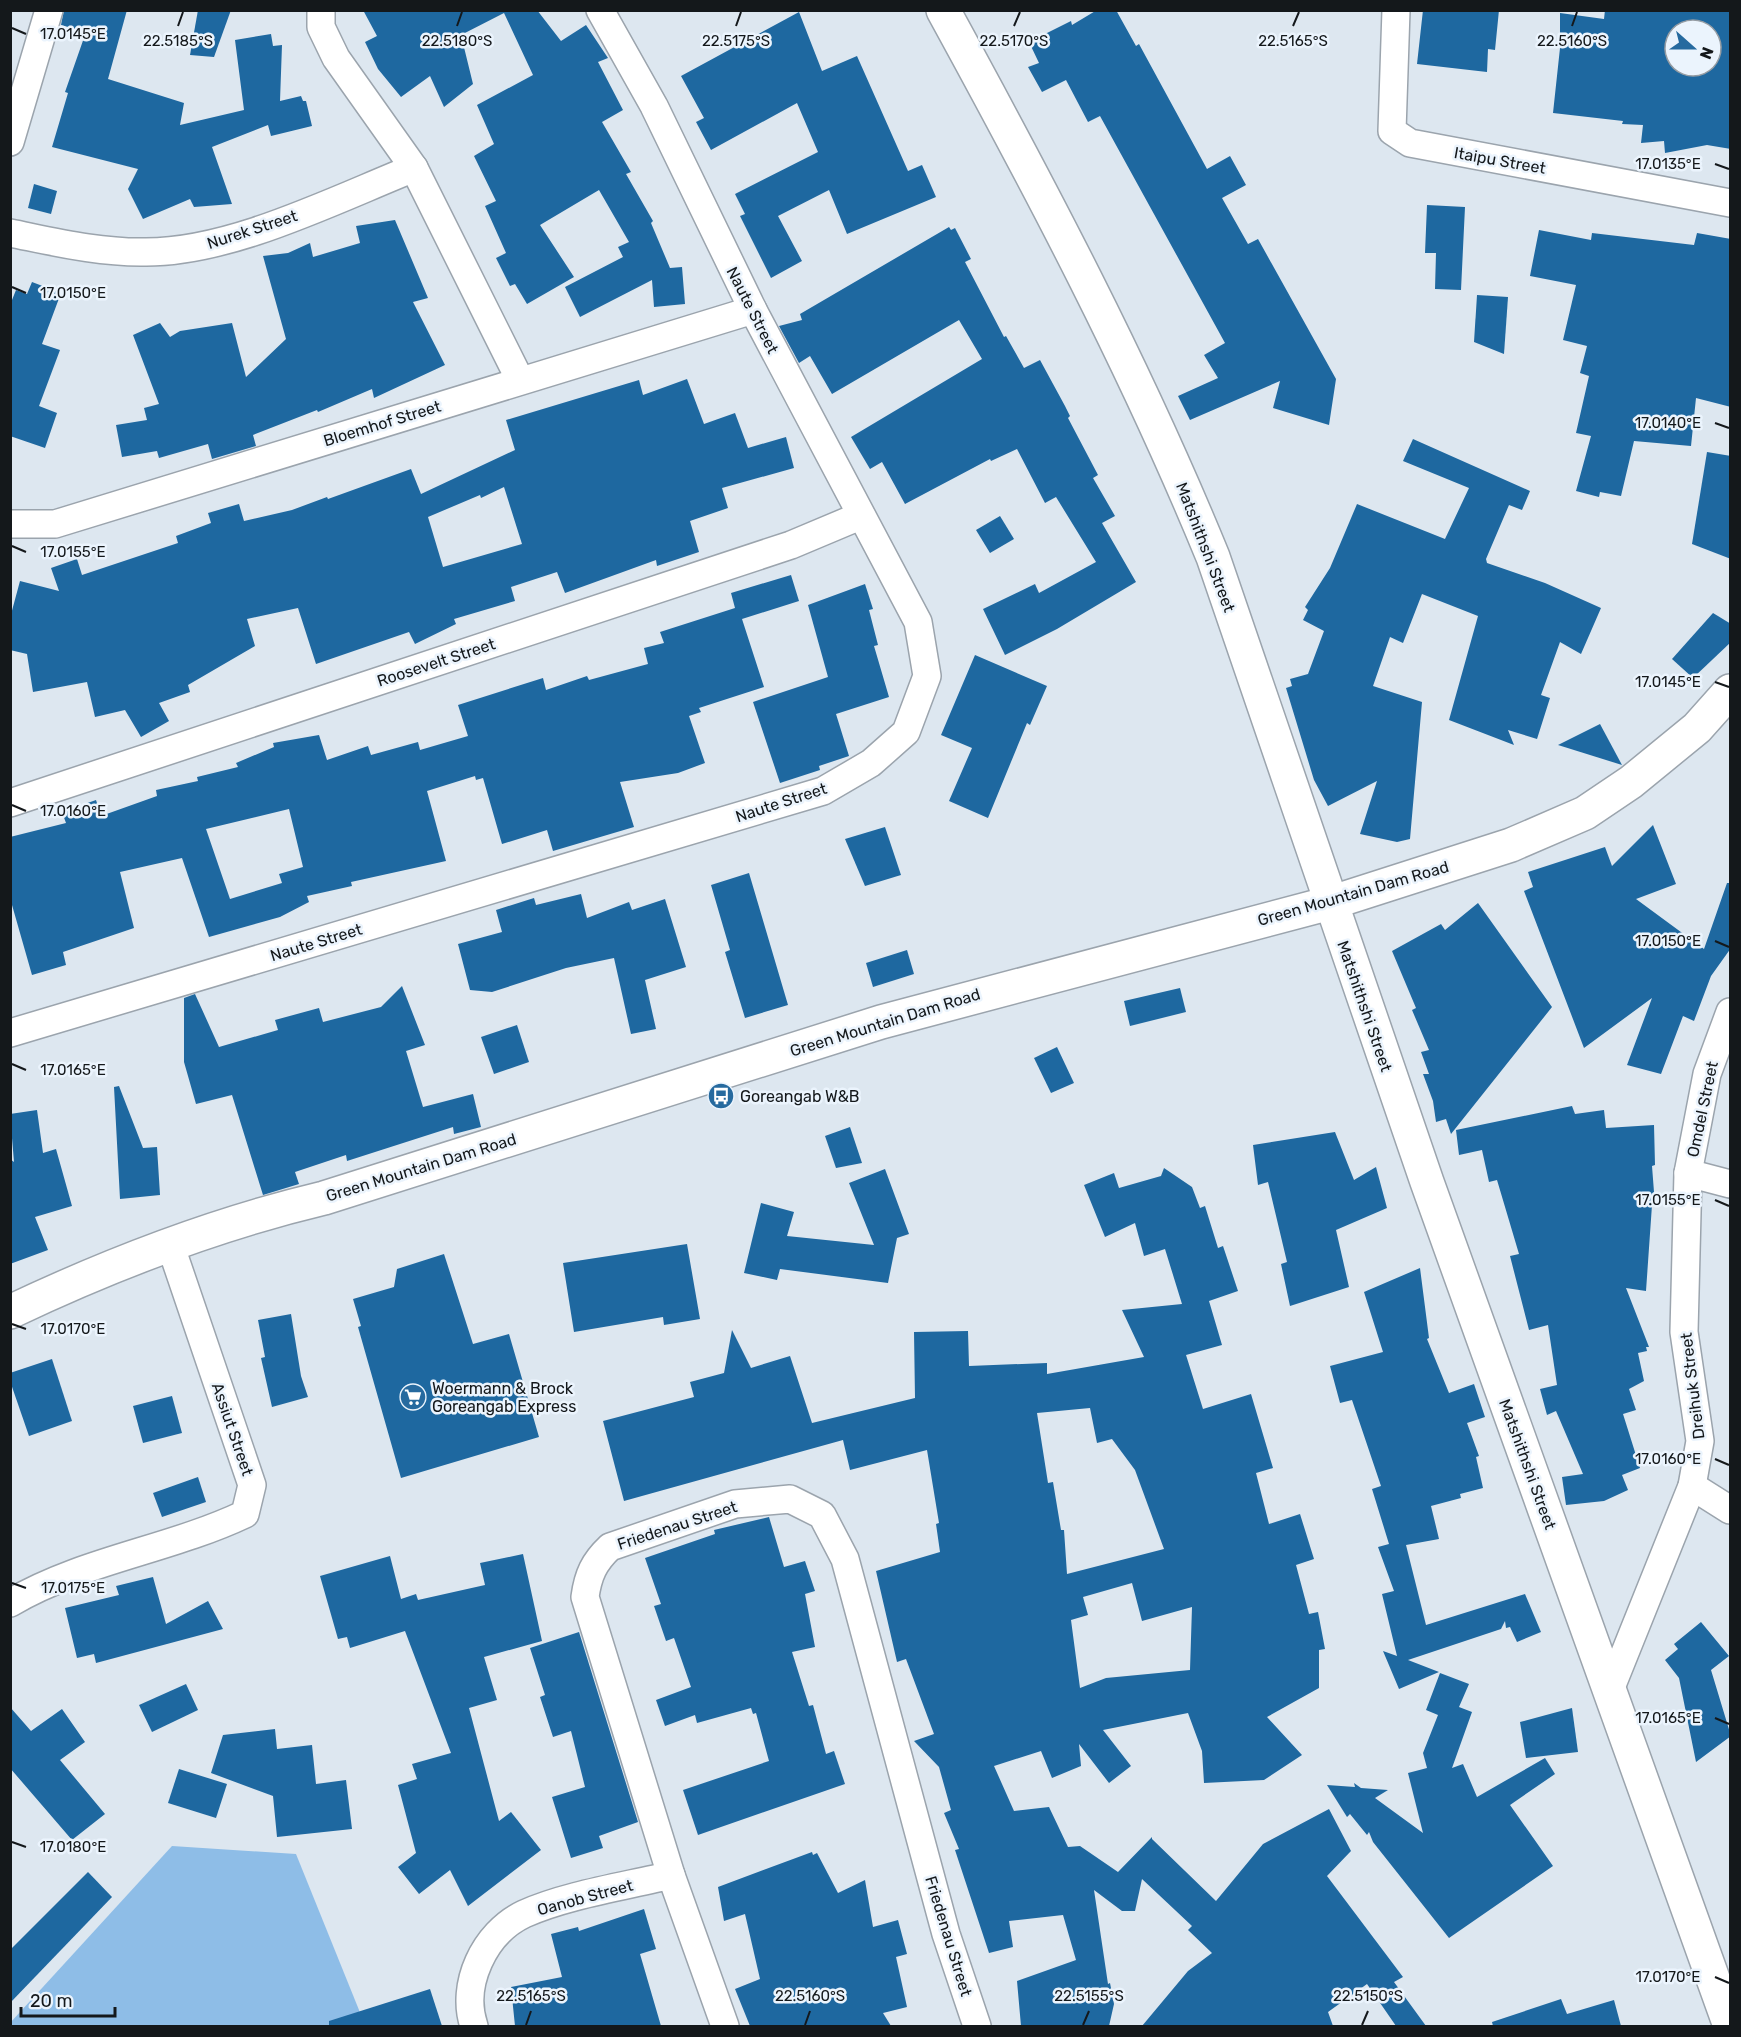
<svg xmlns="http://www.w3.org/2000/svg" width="1741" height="2037" viewBox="0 0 1741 2037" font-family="Rubik,sans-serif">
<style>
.green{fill:#8ebde7}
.building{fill:#1e68a0;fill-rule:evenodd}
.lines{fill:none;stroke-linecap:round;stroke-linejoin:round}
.minor-casing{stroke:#9ba4ad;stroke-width:30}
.tertiary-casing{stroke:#9ba4ad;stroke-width:36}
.secondary-casing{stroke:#9ba4ad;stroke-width:36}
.minor{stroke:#fff;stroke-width:27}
.tertiary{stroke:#fff;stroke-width:33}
.secondary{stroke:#fff;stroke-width:33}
.ticks{fill:none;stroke:#14181b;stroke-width:2}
.labels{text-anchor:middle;stroke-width:5;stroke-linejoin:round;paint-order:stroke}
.street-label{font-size:16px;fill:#14181b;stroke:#ebf4fd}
.poi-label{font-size:16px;fill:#14181b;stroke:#ebf4fd;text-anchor:start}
.ticks-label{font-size:15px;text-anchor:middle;fill:#14181b;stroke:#ebf4fd;stroke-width:5;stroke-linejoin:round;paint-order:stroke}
</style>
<rect width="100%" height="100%" fill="#dde7f0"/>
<path class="green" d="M172 1846 296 1854 359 2010 363 2026H11L10 2023Z"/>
<g class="building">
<path d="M64 10H127L108 79 184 103 180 125 244 110 235 40 271 34 273 46 282 45 280 101 301 96 303 101H306L312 126 271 136 268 125 212 147 232 204 194 207 190 199 143 219 128 189 138 169 52 147 68 93 65 92 86 32 61 25Z"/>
<path d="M198 10H231L214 57 190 55Z"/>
<path d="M363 10H537L561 41 586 25 608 58 598 62 623 110 602 122 631 172 626 174 653 221 651 223 670 268 682 267 685 304 654 307 652 280 580 317 565 287 623 257 618 247 629 242 599 190 540 225 574 277 527 304 515 284 510 286 496 258 506 253 485 206 496 201 474 156 494 144 477 105 533 75 504 13 461 35 473 84 444 107 430 76 401 97 378 69 365 42 377 36Z"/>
<path d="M1097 10H1116L1136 46 1139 44 1207 169 1230 156 1246 185 1222 198 1248 244 1258 239 1336 379 1329 425 1273 408 1280 381 1190 420 1178 396 1218 378 1204 355 1225 343 1100 116 1088 122 1066 80 1042 92 1028 67 1039 63 1029 42 1071 21 1072 25Z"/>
<path d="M1423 10H1499L1495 50 1488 49 1487 72 1417 64Z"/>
<path d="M1605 10H1731V149L1707 145 1665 153 1664 141 1641 143 1643 125 1622 124 1623 121 1553 113 1560 48V13L1604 19ZM1675 30H1711V66H1675Z"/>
<path d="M799 12 822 71 857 56 908 171 922 165 936 197 847 234 829 190 778 216 802 261 771 278 740 216 745 214 735 194 818 152 797 103 711 150 696 122 704 118 681 76Z"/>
<path d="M34 184 57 191 51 214 28 208Z"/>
<path d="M1427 205 1465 207 1461 290 1435 289 1436 253H1425Z"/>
<path d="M395 220 428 298 413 302 445 365 374 398 372 389 318 412 317 410 253 435 256 446 212 459 208 444 159 458 157 451 122 457 116 425 147 420 144 408 159 404 133 335 160 323 170 337 180 331 232 323 246 377 286 339 263 256 288 253 310 243 313 257 360 243 356 226Z"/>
<path d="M949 227 951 230 955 228 971 259 965 262 1004 337 1006 336 1024 368 1040 360 1065 406 1070 416 1068 418 1098 475 1093 478 1115 516 1102 523 1136 582 1057 629 1005 655 983 609 1035 584 1039 593 1096 562 1056 497 1045 503 1017 449 991 461 990 459 905 504 882 462 870 469 851 437 982 359 959 320 832 394 810 356 799 363 779 326 802 320 800 314Z"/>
<path d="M1539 230 1591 240 1592 233 1694 245 1697 233 1731 239V407L1696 398 1691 446 1634 441 1621 496 1600 492 1599 497 1576 491 1591 436 1576 433 1589 376 1580 373 1587 346 1563 340 1576 285 1530 276Z"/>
<path d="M32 282 61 293 42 344 60 350 39 406 57 413 45 448 10 436V305L16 290 27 294Z"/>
<path d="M1477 295 1508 297 1504 354 1474 342Z"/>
<path d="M687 379 704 424 735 413 748 448 786 437 794 468 722 488 728 508 690 521 699 552 657 566 656 560 565 593 557 572 511 587 515 601 454 619 456 624 415 644 409 632 316 664 298 608 247 619 255 646 188 685 190 692 159 703 169 721 141 737 125 710 95 717 87 682 33 692 27 654 10 650V618L20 581 59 591 51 568 77 559 82 575 178 543 176 536 211 523 208 513 239 504 244 521 292 510 327 497 328 499 411 469 421 494 515 450 506 420 639 380 643 395ZM504 487 522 544 443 567 428 517 480 495 481 498Z"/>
<path d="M1413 439 1530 491 1522 510 1509 505 1486 559 1487 563 1545 583 1601 608 1581 654 1560 642 1541 695 1550 698 1537 739 1508 730 1514 745 1449 720 1478 616 1422 594 1403 643 1390 637 1373 686 1422 702 1410 839 1397 842 1360 834 1377 781 1328 806 1314 780 1286 688 1292 686 1290 679 1308 674 1324 631 1303 620 1308 610 1305 607 1330 568 1357 504 1445 539 1469 488 1403 461Z"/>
<path d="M1707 452 1731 456V559L1692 544Z"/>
<path d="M1000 516 1014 539 990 553 976 530Z"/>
<path d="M791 575 799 601 742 619 764 687 699 708 701 712 689 716 705 763 678 773 620 782 634 827 553 851 547 830 502 844 483 778 476 780 475 776 427 791 446 861 351 882 352 886 307 896 309 902 280 917 209 937 182 858 120 872 134 928 63 952 66 965 32 975 10 898V837L66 823 62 812 96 800 101 816 157 796 156 790 198 781 197 777 238 767 236 763 274 747 273 743 319 735 327 760 368 746 371 755 418 742 420 750 468 736 458 705 543 678 546 690 587 676 589 680 648 664 644 648 664 643 660 632 735 608 731 593ZM289 809 303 867 279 874 282 883 230 899 206 829Z"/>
<path d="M865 584 873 609 869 610 878 645 874 646 889 697 836 714 849 756 819 766 820 770 780 783 753 702 828 677 808 605Z"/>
<path d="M1713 613 1731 624V642L1693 678 1672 659Z"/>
<path d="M975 655 1047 686 1030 725 1027 723 988 818 949 801 972 748 941 735Z"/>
<path d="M1600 724 1622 765 1558 745Z"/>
<path d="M1653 825 1676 884 1636 899 1704 949 1727 883H1731V948L1711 976 1694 1021 1683 1016 1661 1074 1627 1065 1652 998 1584 1048 1524 891 1533 887 1528 872 1605 847 1612 866Z"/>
<path d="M885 827 901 875 865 886 845 839Z"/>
<path d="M749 873 788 1005 745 1018 725 952 730 950 711 885Z"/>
<path d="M581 894 587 918 629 902 632 910 665 899 686 967 645 980 656 1029 631 1034 614 958 566 968 492 992 470 990 458 944 502 932 496 910 534 898 536 905Z"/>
<path d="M1478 903 1552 1007 1451 1134 1446 1119 1436 1122 1433 1101 1423 1074H1429L1421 1052 1429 1050 1412 1010 1416 1008 1392 951 1441 924 1445 930Z"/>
<path d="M907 950 914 974 873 987 866 963Z"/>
<path d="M402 986 425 1045 406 1051 423 1107 473 1094 481 1127 454 1134 453 1127 347 1161 346 1155 295 1172 299 1184 263 1195 232 1095 196 1104 184 1062V998L195 994 219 1047 278 1030 275 1020 319 1008 323 1022 381 1007Z"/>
<path d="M1180 988 1186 1012 1130 1026 1124 1001Z"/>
<path d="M517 1025 529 1062 494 1074 481 1037Z"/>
<path d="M1057 1047 1074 1083 1051 1093 1034 1058Z"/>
<path d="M119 1086 143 1148 157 1147 160 1195 120 1199 114 1087Z"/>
<path d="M1572 1106 1575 1114 1604 1110 1606 1128 1654 1125 1655 1165 1652 1166 1655 1205H1652L1646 1291 1626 1288 1649 1347H1646L1647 1351 1638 1353 1644 1381 1629 1389 1636 1410 1623 1414 1640 1468 1622 1475 1628 1490 1604 1501 1566 1505 1562 1477 1583 1474 1556 1411 1547 1415 1540 1389 1557 1385 1548 1325 1529 1330 1510 1256 1519 1254 1497 1180 1489 1182 1482 1150 1459 1155 1456 1130Z"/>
<path d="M37 1110 43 1153 56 1149 72 1206 35 1217 48 1250 10 1264V1159L14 1162 10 1114Z"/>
<path d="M850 1127 862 1163 836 1168 825 1136Z"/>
<path d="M1335 1132 1354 1180 1376 1167 1387 1208 1336 1230 1349 1287 1290 1306 1281 1264 1287 1262 1268 1182 1258 1185 1253 1145Z"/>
<path d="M1164 1168 1192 1187 1200 1208 1205 1206 1218 1248 1223 1246 1238 1291 1209 1301 1222 1345 1186 1355 1203 1409 1251 1394 1273 1468 1256 1473 1269 1524 1300 1514 1314 1559 1296 1565 1309 1614 1318 1612 1325 1649 1319 1650V1688L1267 1717 1302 1755 1264 1780 1204 1783 1202 1751 1188 1713 1103 1730 1131 1766 1109 1783 1079 1744 1081 1766 1052 1778 1041 1751 994 1766 1014 1811 1049 1807 1068 1847 1080 1846 1118 1872 1152 1837V1839L1216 1901 1263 1844 1329 1809 1351 1851 1327 1876 1403 1977 1394 1982 1426 2026H1396L1367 1984 1328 2012 1333 2026H1142L1188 1971 1212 1953 1188 1930 1192 1926 1142 1879 1135 1911H1122L1094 1890 1108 1984 1110 1983 1114 2004 1109 2026H1021L1017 1981 1076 1960 1063 1915 1009 1921 1013 1947 989 1953 955 1850 959 1849 944 1813 951 1810 939 1767 914 1741 934 1734 906 1659 897 1662 876 1571 940 1552 936 1524 939 1523 927 1450 850 1470 843 1440 624 1501 603 1421 694 1397 690 1382 724 1373 732 1330 751 1368 790 1356 812 1423 915 1398 914 1332 968 1331 969 1366 1047 1363V1374L1144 1357 1122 1310 1182 1304 1165 1249 1144 1256 1135 1223 1105 1237 1084 1185 1114 1173 1119 1188 1161 1176ZM1090 1408 1097 1443 1112 1439 1135 1470 1164 1549 1067 1574 1064 1530H1061L1053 1482 1048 1483 1037 1413ZM1132 1583 1142 1621 1192 1607 1190 1670 1106 1678 1080 1688 1071 1620 1088 1615 1083 1597Z"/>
<path d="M885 1169 909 1234 897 1238 888 1283 780 1269 777 1280 744 1273 761 1203 794 1212 787 1236 874 1245 849 1183Z"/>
<path d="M687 1244 700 1319 664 1325 663 1317 574 1332 563 1263Z"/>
<path d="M444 1254 473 1344 509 1334 539 1437 401 1478 358 1327 361 1326 353 1299 394 1287 397 1269Z"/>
<path d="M1420 1268 1429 1338 1427 1339 1449 1393 1474 1384 1485 1417 1467 1423 1479 1456 1476 1457 1483 1488 1460 1494 1461 1498 1431 1506 1439 1539 1406 1545 1426 1625 1525 1594 1541 1632 1517 1642 1510 1627 1506 1628 1505 1621 1501 1629 1408 1660 1439 1672 1399 1689 1383 1651 1397 1656 1382 1594 1394 1591 1378 1547 1389 1544 1372 1489 1381 1486 1352 1400 1340 1403 1330 1366 1383 1352 1364 1292Z"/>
<path d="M291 1314 301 1376 308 1397 272 1407 261 1358 265 1357 258 1320Z"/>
<path d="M52 1359 72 1421 29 1436 10 1381V1373Z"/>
<path d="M172 1396 182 1433 143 1443 133 1406Z"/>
<path d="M198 1477 206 1502 162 1517 153 1493Z"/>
<path d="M769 1517 784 1567 805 1561 815 1591 805 1594 815 1647 792 1652 809 1706 813 1705 826 1754 834 1751 845 1784 698 1835 683 1790 769 1761 756 1713 753 1714 751 1708 697 1723 695 1715 665 1726 656 1700 691 1687 674 1638 666 1641 654 1606 661 1604 645 1558 715 1534 714 1530Z"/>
<path d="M523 1554 542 1641 484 1657 497 1700 469 1708 499 1821 511 1812 541 1850 468 1906 450 1870 419 1894 398 1867 416 1853 398 1785 417 1779 412 1764 451 1753 405 1631 350 1648 347 1637 338 1639 320 1576 390 1556 401 1599 416 1594 418 1600 485 1585 480 1563Z"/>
<path d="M153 1577 166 1624 208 1601 223 1629 96 1663 94 1654 77 1658 65 1608 119 1595 116 1586Z"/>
<path d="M1701 1622 1729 1656 1711 1670 1731 1736 1696 1762 1679 1678 1665 1660 1678 1649 1674 1644Z"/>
<path d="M579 1632 638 1822 599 1836 603 1848 571 1858 552 1797 585 1787 571 1731 553 1737 540 1697 545 1695 530 1648Z"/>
<path d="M1440 1673 1469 1684 1459 1707 1472 1712 1452 1768 1463 1764 1477 1797 1545 1758 1555 1774 1510 1805 1553 1866 1449 1938 1373 1842 1369 1832 1367 1835 1350 1814 1347 1817 1327 1785 1355 1787 1354 1783 1361 1788 1388 1790 1375 1798 1423 1833 1408 1773 1427 1768 1423 1753 1438 1715 1426 1710Z"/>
<path d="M186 1684 198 1710 152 1732 139 1705Z"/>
<path d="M10 1707 31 1731 62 1709 85 1742 60 1760 105 1814 72 1840 10 1768Z"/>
<path d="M1572 1708 1578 1752 1526 1758 1520 1722Z"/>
<path d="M275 1729 277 1749 312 1745 316 1784 346 1780 352 1829 277 1837 273 1796 211 1773 223 1735Z"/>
<path d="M179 1769 227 1784 216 1818 168 1803Z"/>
<path d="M812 1852 813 1855 817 1853 838 1893 865 1880 873 1927 898 1920 907 1954 896 1957 907 2007 883 2013 891 2026H750L735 1989 760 1979 745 1914 724 1921 718 1887Z"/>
<path d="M88 1872 112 1897 10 2003V1950Z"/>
<path d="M644 1909 656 1949 640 1954 661 2026H515L511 1987 562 1977 551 1934 578 1927 579 1931Z"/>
<path d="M430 1989 442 2026H329V2021Z"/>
<path d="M1561 1999 1567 2014 1614 2000 1621 2026H1493L1492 2022Z"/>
</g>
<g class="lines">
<defs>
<g id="minor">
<path d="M321 10V27L336 58 414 168 520 380"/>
<path d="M1396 10 1392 131 1410 143 1730 203"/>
<path d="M10 142 49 10"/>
<path d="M10 233C55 242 100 253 146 252 232 252 334 200 414 168"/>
<path d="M10 524H55L753 310"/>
<path d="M10 803 791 545 860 516"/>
<path d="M10 1033 823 791 871 763 906 732 927 676 918 622 753 310 654 106 600 10"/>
<path d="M1688 1173 1730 1184"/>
<path d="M1692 1486 1730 1510"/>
<path d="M10 1603C83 1560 169 1550 245 1514L252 1485 170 1244"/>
<path d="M1610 1690 1692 1486 1700 1441 1684 1332 1688 1173 1707 1074 1730 1012"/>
<path d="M474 2026C460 1985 484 1933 524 1914 566 1895 626 1886 671 1875"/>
<path d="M725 2026 671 1875 585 1597C588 1575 594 1562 610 1547L735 1504 790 1499 822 1515 845 1559 946 1934 977 2026"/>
</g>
<path id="tertiary" d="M10 1312C111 1264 215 1224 324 1198L881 1022 1330 903 1511 845 1585 813 1631 782 1697 728 1730 691"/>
<path id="secondary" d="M943 10C1041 189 1136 369 1213 557L1427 1182 1730 2026"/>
</defs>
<use href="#minor" class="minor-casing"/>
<use href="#tertiary" class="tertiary-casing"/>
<use href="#secondary" class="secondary-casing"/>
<use href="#minor" class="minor"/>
<use href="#tertiary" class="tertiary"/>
<use href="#secondary" class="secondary"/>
</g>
<path class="ticks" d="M178 26 183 12M457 26 462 12M736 26 741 12M1014 26 1020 12M1293 26 1299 12M1572 26 1577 12M12 28 26 34M1715 164 1729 169M12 287 26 293M1715 423 1729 428M12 546 26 552M1715 682 1729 687M12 805 26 811M1715 941 1729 947M12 1064 26 1070M1715 1200 1729 1206M12 1324 26 1329M1715 1459 1729 1465M12 1583 26 1588M1715 1718 1729 1724M12 1842 26 1847M1715 1977 1729 1983M526 2025 531 2011M805 2025 810 2011M1083 2025 1089 2011M1362 2025 1368 2011"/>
<defs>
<symbol id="bus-disc" viewBox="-11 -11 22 22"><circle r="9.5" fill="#266a9f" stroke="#ebf4fd"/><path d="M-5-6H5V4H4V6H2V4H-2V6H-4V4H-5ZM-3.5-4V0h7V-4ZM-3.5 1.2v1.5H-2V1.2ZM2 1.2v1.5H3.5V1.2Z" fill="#fff"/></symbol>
<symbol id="supermarket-disc" viewBox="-11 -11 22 22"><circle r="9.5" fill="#266a9f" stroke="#ebf4fd"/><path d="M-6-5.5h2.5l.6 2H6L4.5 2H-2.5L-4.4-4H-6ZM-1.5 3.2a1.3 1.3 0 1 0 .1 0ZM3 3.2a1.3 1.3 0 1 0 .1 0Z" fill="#fff"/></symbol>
</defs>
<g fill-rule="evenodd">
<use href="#bus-disc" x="706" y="1081" width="30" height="30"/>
<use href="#supermarket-disc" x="398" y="1382" width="30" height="30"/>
</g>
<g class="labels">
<g class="street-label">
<text transform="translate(1500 160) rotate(10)" y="6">Itaipu Street</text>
<text transform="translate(252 229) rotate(-18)" y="6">Nurek Street</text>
<text transform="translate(753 310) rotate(63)" y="6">Naute Street</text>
<text transform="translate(382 423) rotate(-17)" y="6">Bloemhof Street</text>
<text transform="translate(1206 547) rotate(69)" y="6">Matshithshi Street</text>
<text transform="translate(436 662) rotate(-18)" y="6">Roosevelt Street</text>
<text transform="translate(781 802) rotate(-18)" y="6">Naute Street</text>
<text transform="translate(1353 893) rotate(-16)" y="6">Green Mountain Dam Road</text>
<text transform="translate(316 942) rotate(-17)" y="6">Naute Street</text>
<text transform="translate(1365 1006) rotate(71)" y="6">Matshithshi Street</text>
<text transform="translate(885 1022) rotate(-17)" y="6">Green Mountain Dam Road</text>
<text transform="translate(1702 1109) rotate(-78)" y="6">Omdel Street</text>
<text transform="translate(421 1167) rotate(-17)" y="6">Green Mountain Dam Road</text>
<text transform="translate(1692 1386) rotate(-97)" y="6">Dreihuk Street</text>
<text transform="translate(233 1429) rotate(71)" y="6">Assiut Street</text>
<text transform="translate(1528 1464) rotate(70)" y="6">Matshithshi Street</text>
<text transform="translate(677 1525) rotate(-18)" y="6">Friedenau Street</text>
<text transform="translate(585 1897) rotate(-15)" y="6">Oanob Street</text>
<text transform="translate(949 1936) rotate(73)" y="6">Friedenau Street</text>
</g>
<g class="poi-label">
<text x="740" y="1102">Goreangab W&amp;B</text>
<text x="432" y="1394">Woermann &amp; Brock<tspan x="432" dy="18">Goreangab Express</tspan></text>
</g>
</g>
<g class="ticks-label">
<text x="73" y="39">17.0145°E</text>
<text x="178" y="46">22.5185°S</text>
<text x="457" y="46">22.5180°S</text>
<text x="736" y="46">22.5175°S</text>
<text x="1014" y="46">22.5170°S</text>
<text x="1293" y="46">22.5165°S</text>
<text x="1572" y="46">22.5160°S</text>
<text x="1668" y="169">17.0135°E</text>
<text x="73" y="298">17.0150°E</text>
<text x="1668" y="428">17.0140°E</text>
<text x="73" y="557">17.0155°E</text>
<text x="1668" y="687">17.0145°E</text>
<text x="73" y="816">17.0160°E</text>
<text x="1668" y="946">17.0150°E</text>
<text x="73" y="1075">17.0165°E</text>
<text x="1668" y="1205">17.0155°E</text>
<text x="73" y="1334">17.0170°E</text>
<text x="1668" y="1464">17.0160°E</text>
<text x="73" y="1593">17.0175°E</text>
<text x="1668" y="1723">17.0165°E</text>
<text x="73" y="1852">17.0180°E</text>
<text x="1668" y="1982">17.0170°E</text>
<text x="531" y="2001">22.5165°S</text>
<text x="810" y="2001">22.5160°S</text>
<text x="1089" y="2001">22.5155°S</text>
<text x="1368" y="2001">22.5150°S</text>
</g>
<rect width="1741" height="2037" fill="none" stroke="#14181b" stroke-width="24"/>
<g transform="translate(1693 48) rotate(111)"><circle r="28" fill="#ebf4fd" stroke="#959ca3" stroke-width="1.5"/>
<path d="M0-4.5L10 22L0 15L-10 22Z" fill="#266a9f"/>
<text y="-9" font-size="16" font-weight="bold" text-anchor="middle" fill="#14181b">N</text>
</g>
<path d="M21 2007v9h94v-9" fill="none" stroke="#14181b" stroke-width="3"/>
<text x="30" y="2007" font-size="18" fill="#14181b" stroke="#ebf4fd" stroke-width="4.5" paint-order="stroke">20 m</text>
</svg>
